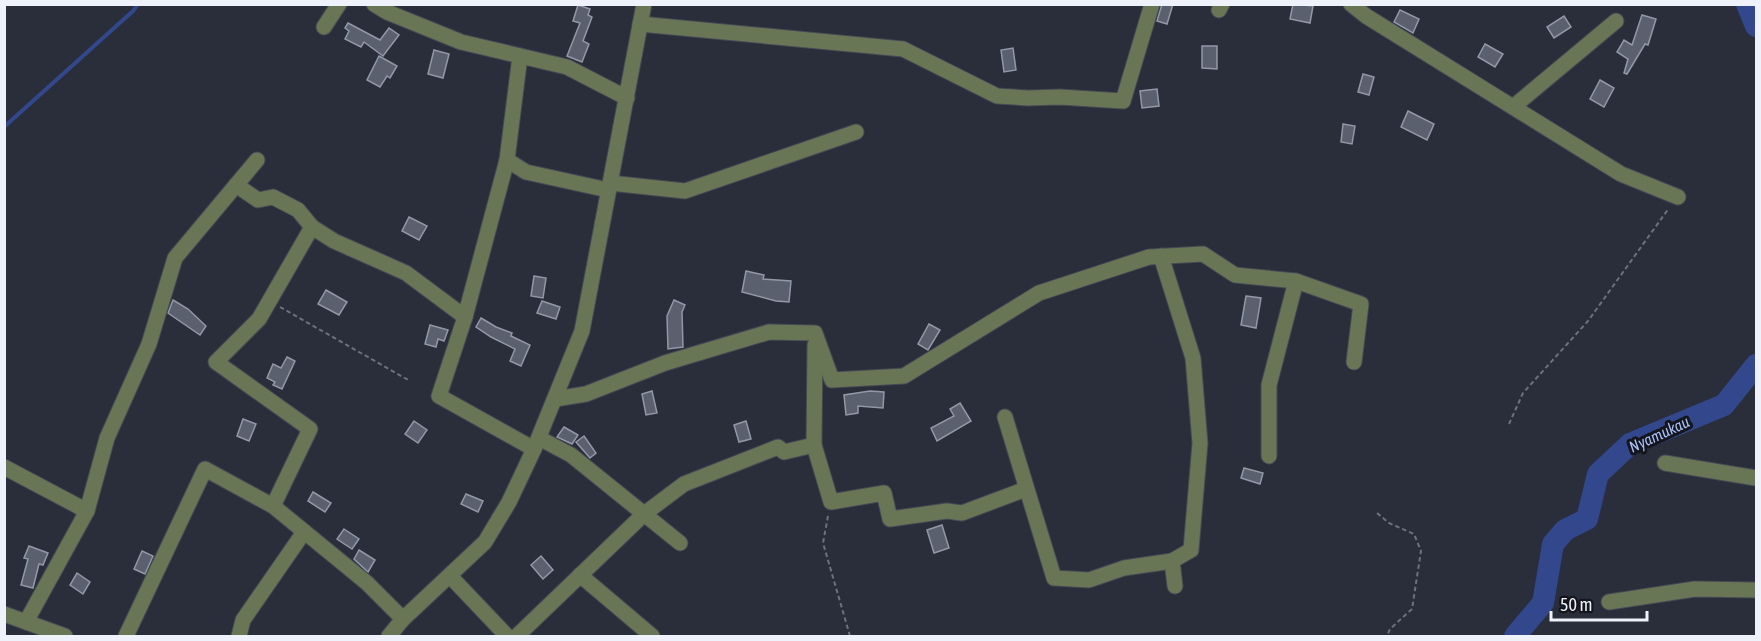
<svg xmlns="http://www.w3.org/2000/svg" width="1761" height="641" viewBox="0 0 1761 641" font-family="'Asap Condensed',sans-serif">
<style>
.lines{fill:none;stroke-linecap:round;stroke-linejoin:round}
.stream{stroke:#32478c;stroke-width:4}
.river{stroke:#32478c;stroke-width:22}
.building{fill:#5a606e;stroke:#9298a8;stroke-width:1.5}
.minor-casing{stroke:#454955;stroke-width:17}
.path{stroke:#6d717c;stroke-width:2;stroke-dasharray:4.5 3;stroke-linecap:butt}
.minor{stroke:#687655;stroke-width:15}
.labels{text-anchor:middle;stroke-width:6;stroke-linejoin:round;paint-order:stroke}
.water-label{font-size:16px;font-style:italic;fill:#a9bffa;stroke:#14161c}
</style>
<rect width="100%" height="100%" fill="#292e3a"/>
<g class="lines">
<path class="stream" d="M4 127 133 11 138 4"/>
<g class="river">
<path d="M1747 4 1756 26"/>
<path d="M1515 636 1543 603 1553 544 1565 530 1587 519 1598 474 1630 444 1724 405 1756 365"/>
</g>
</g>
<g class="building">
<path d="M1162 4H1173L1167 24 1157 21Z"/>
<path d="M1293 4 1313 6 1310 23 1290 19Z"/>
<path d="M578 5 590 9 588 15 592 17 583 41 589 44 582 62 567 56 580 23 573 21Z"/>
<path d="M1400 10 1419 19 1413 33 1394 22Z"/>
<path d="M1642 15 1656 19 1648 45 1645 44 1627 74 1624 73 1628 59 1617 52 1624 40 1632 45Z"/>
<path d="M1564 16 1571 27 1554 38 1547 27Z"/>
<path d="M348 23 380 40 389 28 399 35 383 56 364 42 361 47 345 39 349 31 345 28Z"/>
<path d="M1485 44 1503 54 1495 67 1478 57Z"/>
<path d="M1202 46H1217V69L1202 68Z"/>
<path d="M1013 48 1016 70 1004 72 1001 50Z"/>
<path d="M434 50 449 54 443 78 428 74Z"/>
<path d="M379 56 397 66 390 78 387 76 380 87 367 80Z"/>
<path d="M1363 74 1374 77 1369 95 1358 92Z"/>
<path d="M1600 80 1614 88 1604 107 1590 99Z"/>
<path d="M1157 89 1159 106 1142 108 1140 91Z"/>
<path d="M1408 111 1434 124 1427 140 1401 127Z"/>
<path d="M1343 124 1355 126 1352 144 1341 142Z"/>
<path d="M409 217 427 226 419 240 402 231Z"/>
<path d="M746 271 764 275 763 279 791 281 789 302 776 301 742 292Z"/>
<path d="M534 276 546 278 543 298 531 296Z"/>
<path d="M326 290 347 302 339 315 318 304Z"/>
<path d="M1246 296 1261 298 1256 328 1241 325Z"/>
<path d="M173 300 188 309 206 326 200 335 168 313Z"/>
<path d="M674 300 685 305 682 312 683 347 668 349 667 316Z"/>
<path d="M542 301 560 307 556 319 537 313Z"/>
<path d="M481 318 496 327 512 333 511 336 530 345 521 366 510 361 515 349 491 337 476 327Z"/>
<path d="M929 324 940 330 928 350 918 344Z"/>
<path d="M430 325 448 330 444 341 438 339 436 347 425 344Z"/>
<path d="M287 357 295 361 282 389 273 385 275 382 267 378 273 364 281 368Z"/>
<path d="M652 391 657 413 646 415 642 394Z"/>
<path d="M870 391 884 392 883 408 858 406V413L846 415 844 395Z"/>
<path d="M960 403 971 421 937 441 931 428 954 416 950 409Z"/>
<path d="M243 419 256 424 249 441 237 436Z"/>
<path d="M414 421 427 430 418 443 405 434Z"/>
<path d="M746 421 751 439 739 442 734 425Z"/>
<path d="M564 427 578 435 572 444 557 437Z"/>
<path d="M584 436 596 453 590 458 576 442Z"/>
<path d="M1244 468 1263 473 1260 484 1241 478Z"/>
<path d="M313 492 331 503 325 512 308 501Z"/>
<path d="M466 494 483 501 478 512 461 504Z"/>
<path d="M942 525 949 548 934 553 927 530Z"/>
<path d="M344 529 359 539 352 549 337 539Z"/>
<path d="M29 546 48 553 43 565 39 564 33 588 21 585 28 559 24 558Z"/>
<path d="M359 550 375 560 368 572 354 559Z"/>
<path d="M142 551 153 556 145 574 134 569Z"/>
<path d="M541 556 553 570 543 579 531 565Z"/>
<path d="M77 573 90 582 83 594 70 585Z"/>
</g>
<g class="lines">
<defs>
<g id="minor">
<path d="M374 4 387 12 461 42 567 67 627 98"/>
<path d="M1351 4 1366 16 1621 174 1678 197"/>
<path d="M1219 10 1222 4"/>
<path d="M640 24 903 49 997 96 1028 98 1060 97 1123 101 1152 4"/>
<path d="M324 27 339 4"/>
<path d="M1513 107 1616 21"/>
<path d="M507 160 526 172 608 190"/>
<path d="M610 183 685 191 856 132"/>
<path d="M236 185 258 200 273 197 298 210 312 227"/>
<path d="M1161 256 1193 358 1200 443 1191 550 1172 561 1175 586"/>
<path d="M1296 281 1361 304 1354 362"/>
<path d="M465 317 507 160 520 56"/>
<path d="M815 345 814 445 831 502 884 493 890 519 947 511 962 513 1026 489"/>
<path d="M555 399 586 394 665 363 769 332 815 333 832 380 904 376 1039 293 1149 257 1203 254 1235 275 1296 281 1269 385V456"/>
<path d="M1005 417 1054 578 1089 580 1124 568 1172 561"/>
<path d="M539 438 571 455 680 543"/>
<path d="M1665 463 1756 478"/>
<path d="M4 467 87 511 26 622"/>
<path d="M273 506 310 429 216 362 259 319 312 227 334 241 406 273 465 317 439 396 534 449"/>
<path d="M87 511 107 438 149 344 175 258 257 160"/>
<path d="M580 575 652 636"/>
<path d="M450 576 507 636"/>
<path d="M1609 602 1695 589 1756 590"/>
<path d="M4 614 65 636"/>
<path d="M126 636 205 469 273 506 367 583 403 619"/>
<path d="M239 636 243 620 304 532"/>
<path d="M389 636 403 619 485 542 509 502 534 449 582 331 644 4"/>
<path d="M517 636 644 514 684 484 778 447 784 452 814 445"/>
</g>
</defs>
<use href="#minor" class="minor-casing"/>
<g class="path">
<path d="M280 307 410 381"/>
<path d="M1509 424 1523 393 1588 321 1669 208"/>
<path d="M1377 513 1389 523 1414 534 1421 551 1412 609 1390 629 1387 636"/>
<path d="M828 516 823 543 850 636"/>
</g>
<use href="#minor" class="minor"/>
</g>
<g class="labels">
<g class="water-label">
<text transform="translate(1659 434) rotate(-25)" y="6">Nyamukau</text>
</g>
</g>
<rect width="1761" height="641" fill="none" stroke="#eff2fb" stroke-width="12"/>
<path d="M1551 611v9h96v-9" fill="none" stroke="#eff2fb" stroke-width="3"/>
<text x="1560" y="611" font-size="18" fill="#eff2fb" stroke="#14161c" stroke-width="4.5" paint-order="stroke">50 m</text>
</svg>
